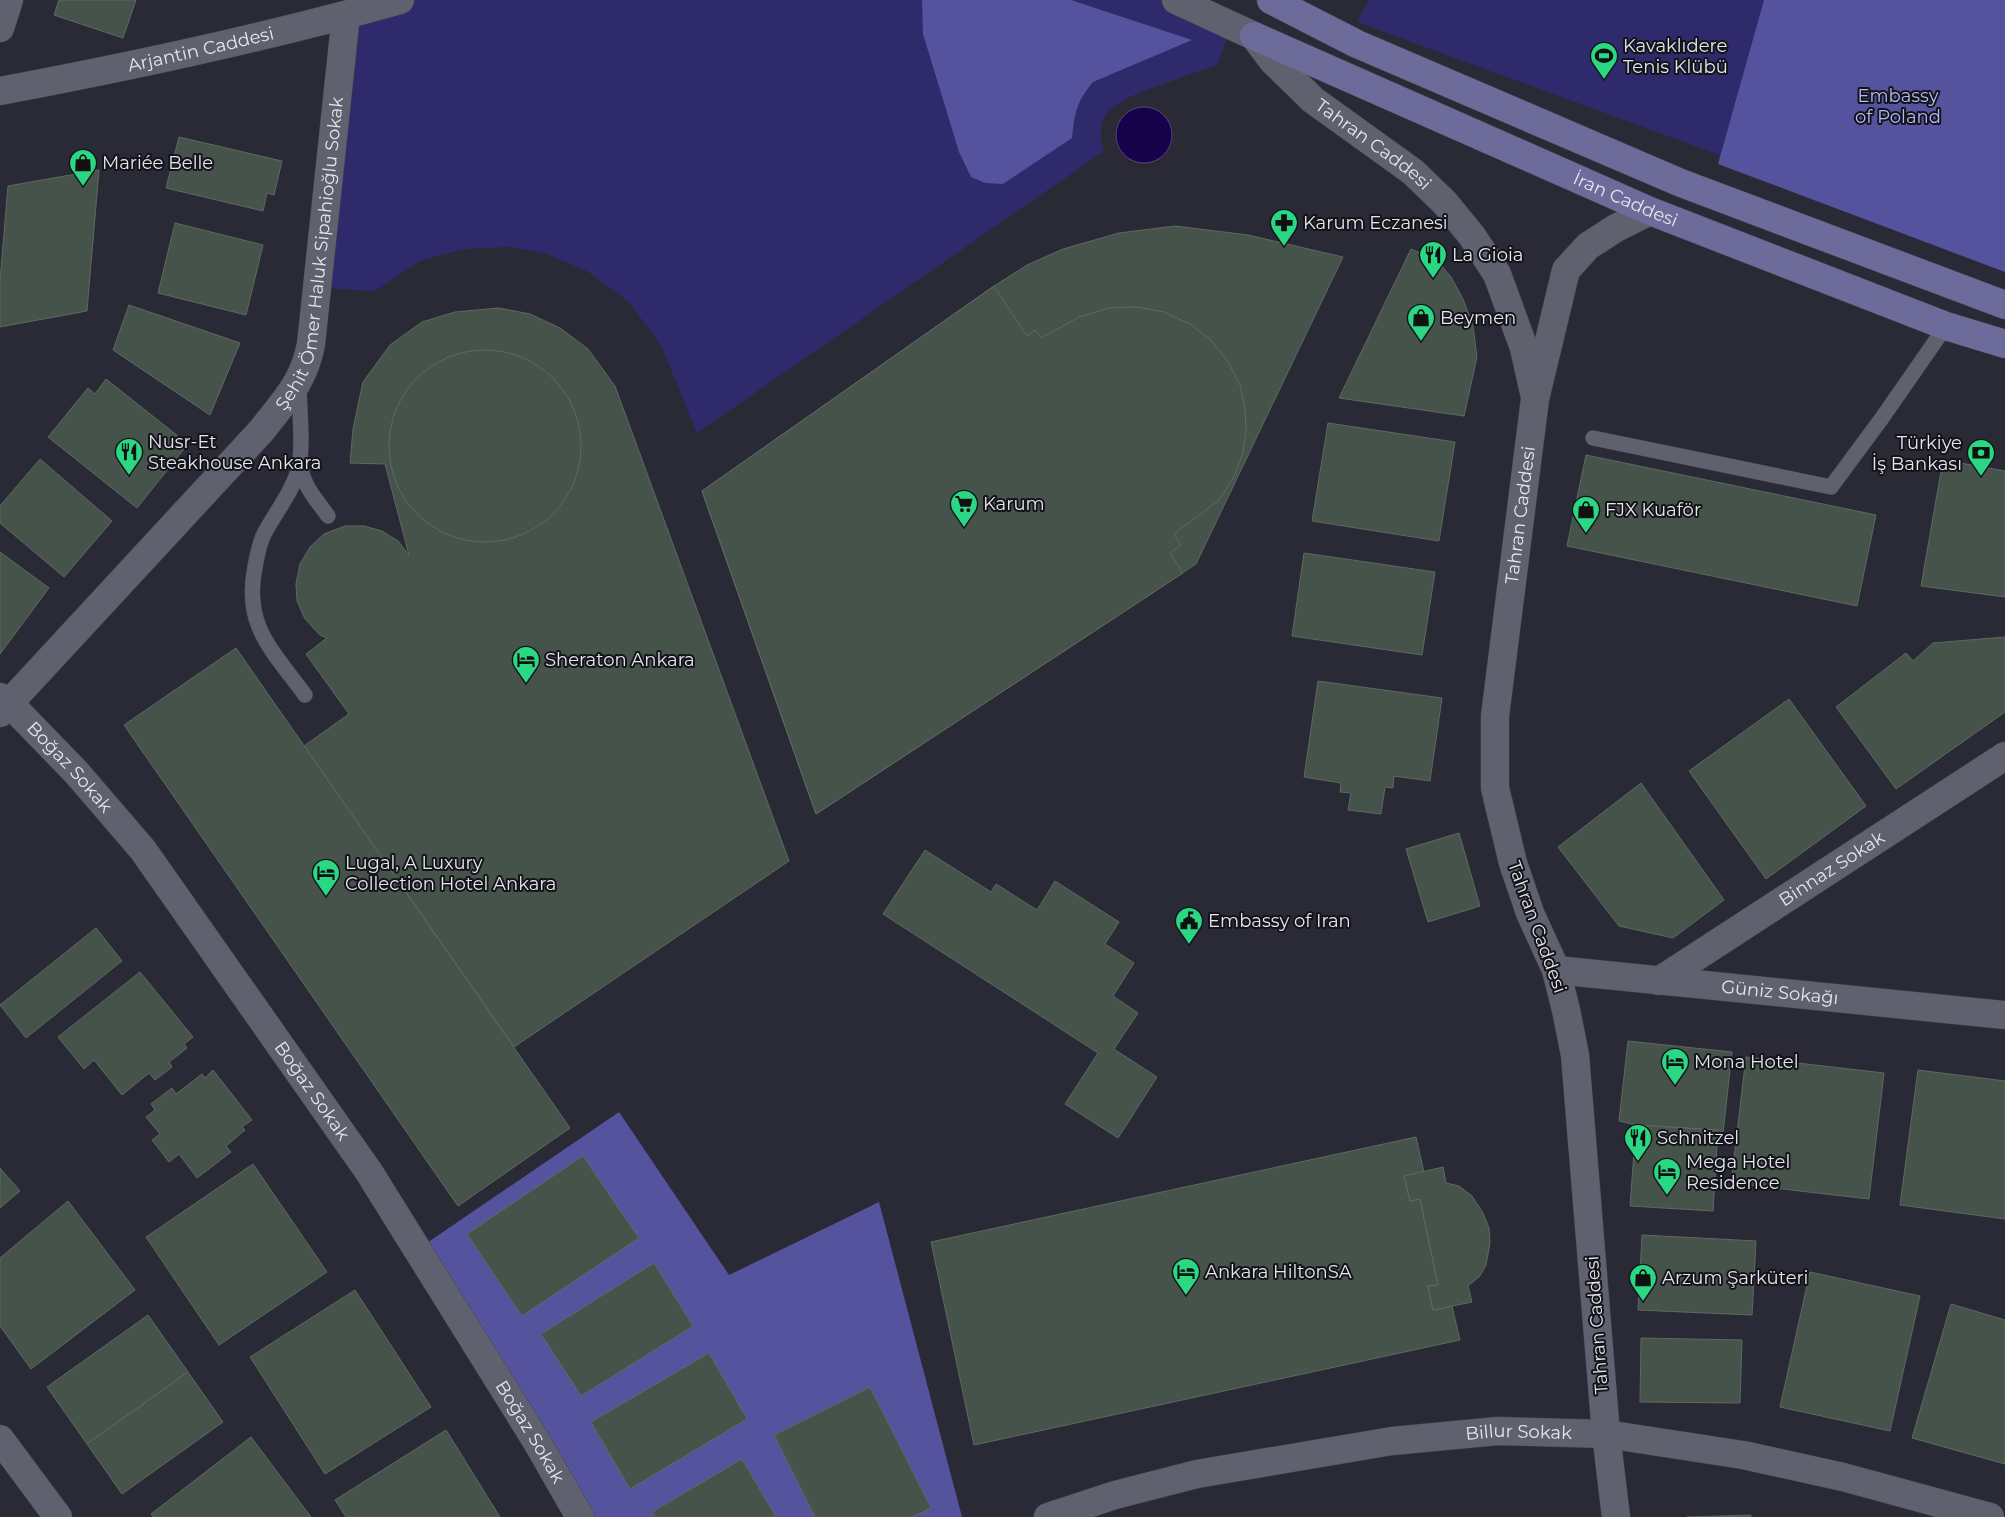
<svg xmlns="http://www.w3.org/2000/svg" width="2005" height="1517" viewBox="0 0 2005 1517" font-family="Montserrat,sans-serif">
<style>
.green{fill:#2f2a6b}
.forest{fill:#55539d}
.water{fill:#150248;stroke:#53467a}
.building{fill:#46534a;stroke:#5c6a61}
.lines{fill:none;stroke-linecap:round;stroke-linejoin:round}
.service-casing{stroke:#45454f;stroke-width:16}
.minor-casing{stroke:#45454f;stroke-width:29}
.tertiary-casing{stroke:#45454f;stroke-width:29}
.secondary-casing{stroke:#45454f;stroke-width:29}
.service{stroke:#60616f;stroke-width:15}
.minor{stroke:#60616f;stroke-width:28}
.tertiary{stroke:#60616f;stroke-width:28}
.secondary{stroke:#6c6b9a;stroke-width:28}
.labels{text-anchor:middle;stroke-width:4;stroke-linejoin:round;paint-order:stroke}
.poi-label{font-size:18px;fill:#e5e5ed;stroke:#131319;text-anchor:start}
.street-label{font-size:18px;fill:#e5e5ed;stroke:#131319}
.park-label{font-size:18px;fill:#b6b8f7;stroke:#131319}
</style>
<rect width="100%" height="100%" fill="#2a2a36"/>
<g class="green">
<path d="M400 0H1176L1232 25 1217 65C1199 71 1181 78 1163 84 1131 96 1088 107 1104 151L697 433 661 345 629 302 587 271 547 254 511 247 463 249 420 261 375 291 317 288 346 15Z"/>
<path d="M1369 0H2005V260L1357 22Z"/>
</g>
<g class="forest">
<path d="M922 0H1071L1192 40 1093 82C1076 103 1075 112 1072 138L1003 184 985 183 971 177 959 152 923 34Z"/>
<path d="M1764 0H2005V272L1718 164Z"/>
<path d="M619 1112 729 1275 879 1202 962 1517H580L418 1249Z"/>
</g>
<circle class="water" cx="1144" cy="135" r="28"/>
<g class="building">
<path d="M59 0H136L123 38 54 15Z"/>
<path d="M179 137 282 161 274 195 267 193 263 211 166 188Z"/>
<path d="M99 170 87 311 0 327V281L8 186Z"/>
<path d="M175 223 263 245 246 315 158 293Z"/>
<path d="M1175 226 1248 235 1343 257 1196 564 816 814 702 491 994 286 1027 265 1063 249 1119 233Z"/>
<path d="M1411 249 1436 259 1451 277 1463 299 1473 326 1477 357 1464 416 1339 398Z"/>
<path d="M994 286 1027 336 1035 330 1041 338 1079 317 1109 308 1137 307 1164 312 1190 324 1211 340 1228 362 1240 385 1245 407 1246 431 1243 453 1233 479 1218 501 1174 534 1181 545 1170 553 1183 573 816 814 702 491Z"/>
<path d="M129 305 240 343 210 415 113 350Z"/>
<path d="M499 308 530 314 560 328 588 349 615 386 789 861 514 1047 304 746 349 714 306 654 327 638 320 635 305 619 297 601 296 584 300 564 310 547 324 534 345 526H364L382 531 398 541 409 555 385 464 350 463 353 429 363 382 390 345 422 322 455 312Z"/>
<circle cx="485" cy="446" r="96"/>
<path d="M106 379 188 444 137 508 48 437 88 388 95 394Z"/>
<path d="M1328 423 1455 442 1439 541 1312 521Z"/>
<path d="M1586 455 1876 515 1857 606 1567 546Z"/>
<path d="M40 459 112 521 64 577 0 523V506Z"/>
<path d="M1943 460 2005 471V597L1921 586Z"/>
<path d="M0 552 49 588 0 654Z"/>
<path d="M1304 553 1435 572 1422 655 1292 636Z"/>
<path d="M2005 637V712L1896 789 1836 707 1906 653 1913 661 1933 643Z"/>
<path d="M236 648 570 1128 458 1206 124 725Z"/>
<path d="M1318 681 1442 698 1430 781 1394 776 1393 788 1385 787 1381 814 1348 810 1351 793 1340 792 1341 783 1304 777Z"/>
<path d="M1789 699 1866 806 1766 879 1689 771Z"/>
<path d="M1641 783 1724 900 1673 938 1619 926 1558 847Z"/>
<path d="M1459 833 1480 906 1428 922 1406 849Z"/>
<path d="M925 850 991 892 996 884 1037 910 1055 881 1119 922 1105 944 1134 963 1113 996 1138 1013 1114 1049 1157 1077 1118 1138 1065 1104 1098 1053 883 914Z"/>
<path d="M96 928 122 961 26 1038 0 1005Z"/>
<path d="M140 972 193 1037 184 1044 187 1048 169 1062 172 1067 155 1080 149 1073 122 1095 94 1060 84 1069 58 1037Z"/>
<path d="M1628 1041 1732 1052 1723 1133 1718 1130 1636 1125 1619 1121Z"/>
<path d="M1746 1057 1884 1073 1869 1199 1731 1183Z"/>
<path d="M213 1070 252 1120 242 1127 245 1130 226 1146 231 1152 197 1178 179 1154 169 1162 152 1140 160 1134 146 1117 155 1110 151 1104 172 1088 176 1094 202 1074 205 1078Z"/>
<path d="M1918 1070 2005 1081V1219L1900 1205Z"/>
<path d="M1636 1125 1718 1130 1713 1211 1630 1206Z"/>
<path d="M1416 1137 1424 1172 1404 1176 1410 1201 1420 1199 1438 1285 1428 1286 1433 1310 1452 1306 1460 1340 974 1445 931 1242Z"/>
<path d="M583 1156 639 1238 522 1316 467 1234Z"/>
<path d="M253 1164 327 1272 219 1345 146 1237Z"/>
<path d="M1443 1167 1446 1183 1459 1186 1472 1196 1483 1213 1489 1228 1490 1243 1486 1265 1480 1276 1468 1286 1472 1302 1433 1310 1428 1286 1438 1285 1420 1199 1410 1201 1404 1176Z"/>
<path d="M0 1168 20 1191 0 1208Z"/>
<path d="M68 1201 135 1290 31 1369 0 1326V1258Z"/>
<path d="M1642 1235 1756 1241 1752 1315 1638 1310Z"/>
<path d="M654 1263 693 1326 581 1396 541 1334Z"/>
<path d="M1810 1272 1920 1296 1890 1431 1780 1407Z"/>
<path d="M355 1290 431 1407 325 1474 250 1357Z"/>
<path d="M1951 1304 2005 1320V1464L1912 1438Z"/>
<path d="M148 1315 188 1372 87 1444 47 1387Z"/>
<path d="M1641 1338 1742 1340 1740 1403 1640 1402Z"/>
<path d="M709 1353 747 1419 630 1489 591 1422Z"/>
<path d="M188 1372 223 1422 122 1494 87 1444Z"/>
<path d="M870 1387 931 1508 912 1517H815L774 1435Z"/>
<path d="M446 1430 500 1517H346L335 1500Z"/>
<path d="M251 1437 311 1517H153L151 1514Z"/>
<path d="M742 1459 776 1517H655L652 1512Z"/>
<path d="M1751 1515V1517H1687Z"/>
</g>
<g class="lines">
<defs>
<g id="service">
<path d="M299 384C299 408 304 448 298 471 291 494 275 513 264 534 259 544 257 556 255 567 243 626 273 651 305 695"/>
<path d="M1593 438 1831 487 1882 418 1946 326"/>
<path d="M300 463C302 485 316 499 328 516"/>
</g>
<g id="minor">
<path d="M0 28 9 0"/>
<path id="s1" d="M0 697 9 703 76 772 143 850 369 1172 537 1442 580 1517"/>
<path id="s2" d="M0 713 262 430C285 400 304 382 311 344L346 15"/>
<path id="s3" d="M1556 970 2005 1015"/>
<path id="s4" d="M1659 981 2005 756"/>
<path d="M0 1439 58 1517"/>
<path id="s5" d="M1048 1517 1115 1495 1197 1474 1392 1441 1498 1431 1606 1434 1743 1455 1843 1477 1990 1517"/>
</g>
<g id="tertiary">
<path id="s6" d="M1176 0 1254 36 1273 61 1313 100 1413 172 1445 203 1472 236 1497 274 1524 348 1534 393"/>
<path id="s7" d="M0 91C134 66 268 37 400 0"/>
<path id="s8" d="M1616 1517 1606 1434 1575 1055 1566 1010 1556 970 1530 913 1513 863 1495 788V716L1535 399 1566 270 1588 246 1616 228 1650 211"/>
</g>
<g id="secondary">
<path d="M1271 0 1357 44 1681 183 2005 305"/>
<path id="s9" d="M1254 36 1650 211 1946 326 2005 344"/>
</g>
</defs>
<use href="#service" class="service-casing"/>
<use href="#minor" class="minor-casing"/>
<use href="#tertiary" class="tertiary-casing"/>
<use href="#secondary" class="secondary-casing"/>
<use href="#service" class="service"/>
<use href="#minor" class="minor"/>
<use href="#tertiary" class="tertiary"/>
<use href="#secondary" class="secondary"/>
</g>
<defs>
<symbol id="stadium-pin" viewBox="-11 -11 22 30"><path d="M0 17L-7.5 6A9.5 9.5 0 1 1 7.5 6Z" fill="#2ad884" stroke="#131319"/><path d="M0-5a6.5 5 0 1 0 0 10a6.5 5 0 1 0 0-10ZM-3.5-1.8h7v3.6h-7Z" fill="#111"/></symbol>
<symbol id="shop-pin" viewBox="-11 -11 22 30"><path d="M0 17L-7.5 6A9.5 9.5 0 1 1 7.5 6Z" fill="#2ad884" stroke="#131319"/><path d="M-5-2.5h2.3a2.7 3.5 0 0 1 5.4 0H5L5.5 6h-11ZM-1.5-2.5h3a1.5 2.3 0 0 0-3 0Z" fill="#111"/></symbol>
<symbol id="pharmacy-pin" viewBox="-11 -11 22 30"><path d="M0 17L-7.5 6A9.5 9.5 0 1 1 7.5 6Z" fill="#2ad884" stroke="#131319"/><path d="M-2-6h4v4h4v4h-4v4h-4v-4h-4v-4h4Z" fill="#111"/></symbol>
<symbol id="restaurant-pin" viewBox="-11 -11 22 30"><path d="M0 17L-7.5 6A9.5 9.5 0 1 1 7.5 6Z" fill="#2ad884" stroke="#131319"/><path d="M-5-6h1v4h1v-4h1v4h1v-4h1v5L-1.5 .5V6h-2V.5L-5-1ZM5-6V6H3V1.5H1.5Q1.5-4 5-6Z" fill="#111"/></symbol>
<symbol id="bank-pin" viewBox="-11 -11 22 30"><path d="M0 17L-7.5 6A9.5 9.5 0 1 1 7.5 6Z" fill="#2ad884" stroke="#131319"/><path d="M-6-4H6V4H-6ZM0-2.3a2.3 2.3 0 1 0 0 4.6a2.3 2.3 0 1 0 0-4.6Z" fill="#111"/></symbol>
<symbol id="supermarket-pin" viewBox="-11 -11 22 30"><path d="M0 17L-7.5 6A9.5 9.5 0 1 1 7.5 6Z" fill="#2ad884" stroke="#131319"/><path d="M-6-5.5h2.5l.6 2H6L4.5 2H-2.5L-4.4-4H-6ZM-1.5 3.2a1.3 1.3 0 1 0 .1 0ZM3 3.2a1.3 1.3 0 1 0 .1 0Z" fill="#111"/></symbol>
<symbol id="hotel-pin" viewBox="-11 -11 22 30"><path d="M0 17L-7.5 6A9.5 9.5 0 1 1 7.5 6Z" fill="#2ad884" stroke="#131319"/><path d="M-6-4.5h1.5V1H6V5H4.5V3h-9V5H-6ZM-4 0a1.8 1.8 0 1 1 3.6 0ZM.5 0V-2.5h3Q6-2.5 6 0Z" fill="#111"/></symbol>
<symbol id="civic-pin" viewBox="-11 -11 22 30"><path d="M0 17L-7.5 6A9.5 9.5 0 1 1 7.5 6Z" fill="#2ad884" stroke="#131319"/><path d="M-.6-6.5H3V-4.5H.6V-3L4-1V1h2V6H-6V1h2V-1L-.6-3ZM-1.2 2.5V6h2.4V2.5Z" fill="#111"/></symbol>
</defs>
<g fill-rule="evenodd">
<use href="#stadium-pin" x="1588" y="40" width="32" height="43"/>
<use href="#shop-pin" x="67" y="147" width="32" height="43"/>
<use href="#pharmacy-pin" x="1268" y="207" width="32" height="43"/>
<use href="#restaurant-pin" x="1417" y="239" width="32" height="43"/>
<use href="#shop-pin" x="1405" y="302" width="32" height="43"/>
<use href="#restaurant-pin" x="113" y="436" width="32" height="43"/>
<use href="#bank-pin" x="1965" y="437" width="32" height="43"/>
<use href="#supermarket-pin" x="948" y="488" width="32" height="43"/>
<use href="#shop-pin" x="1570" y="494" width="32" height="43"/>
<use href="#hotel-pin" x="510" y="644" width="32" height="43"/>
<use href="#hotel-pin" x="310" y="857" width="32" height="43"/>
<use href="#civic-pin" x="1173" y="905" width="32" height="43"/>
<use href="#hotel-pin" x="1659" y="1046" width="32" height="43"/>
<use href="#restaurant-pin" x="1622" y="1122" width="32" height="43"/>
<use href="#hotel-pin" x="1651" y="1156" width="32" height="43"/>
<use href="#hotel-pin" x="1170" y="1256" width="32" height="43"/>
<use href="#shop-pin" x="1627" y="1262" width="32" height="43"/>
</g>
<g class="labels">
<g class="poi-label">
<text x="1623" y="52">Kavaklıdere<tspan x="1623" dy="21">Tenis Klübü</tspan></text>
<text x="102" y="169">Mariée Belle</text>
<text x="1303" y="229">Karum Eczanesi</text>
<text x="1452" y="261">La Gioia</text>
<text x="1440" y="324">Beymen</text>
<text x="148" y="448">Nusr-Et<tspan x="148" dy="21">Steakhouse Ankara</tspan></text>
<text x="1962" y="449" text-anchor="end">Türkiye<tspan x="1962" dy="21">İş Bankası</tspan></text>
<text x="983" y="510">Karum</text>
<text x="1605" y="516">FJX Kuaför</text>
<text x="545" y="666">Sheraton Ankara</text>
<text x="345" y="869">Lugal, A Luxury<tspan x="345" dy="21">Collection Hotel Ankara</tspan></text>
<text x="1208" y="927">Embassy of Iran</text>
<text x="1694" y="1068">Mona Hotel</text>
<text x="1657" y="1144">Schnitzel</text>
<text x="1686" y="1168">Mega Hotel<tspan x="1686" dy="21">Residence</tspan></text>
<text x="1205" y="1278">Ankara HiltonSA</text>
<text x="1662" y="1284">Arzum Şarküteri</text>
</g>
<g class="street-label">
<text dy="6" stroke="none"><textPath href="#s7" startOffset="205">Arjantin Caddesi</textPath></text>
<text dy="6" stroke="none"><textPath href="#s6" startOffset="248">Tahran Caddesi</textPath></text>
<text dy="6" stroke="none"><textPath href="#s9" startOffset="406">İran Caddesi</textPath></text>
<text dy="6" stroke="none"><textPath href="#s2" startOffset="574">Şehit Ömer Haluk Sipahioğlu Sokak</textPath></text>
<text dy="6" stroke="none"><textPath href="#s8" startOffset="1018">Tahran Caddesi</textPath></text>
<text dy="6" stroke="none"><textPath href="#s1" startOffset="99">Boğaz Sokak</textPath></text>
<text dy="6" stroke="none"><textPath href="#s4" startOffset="206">Binnaz Sokak</textPath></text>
<text transform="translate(1537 927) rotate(70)" y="6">Tahran Caddesi</text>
<text dy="6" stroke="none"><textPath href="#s3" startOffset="225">Güniz Sokağı</textPath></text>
<text dy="6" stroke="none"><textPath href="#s1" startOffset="504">Boğaz Sokak</textPath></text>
<text transform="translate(1597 1325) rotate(-94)" y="6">Tahran Caddesi</text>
<text dy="6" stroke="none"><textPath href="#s1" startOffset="909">Boğaz Sokak</textPath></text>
<text dy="6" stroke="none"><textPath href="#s5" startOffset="480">Billur Sokak</textPath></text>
</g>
<g class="park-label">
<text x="1898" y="102">Embassy<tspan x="1898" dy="21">of Poland</tspan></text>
</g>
</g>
</svg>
